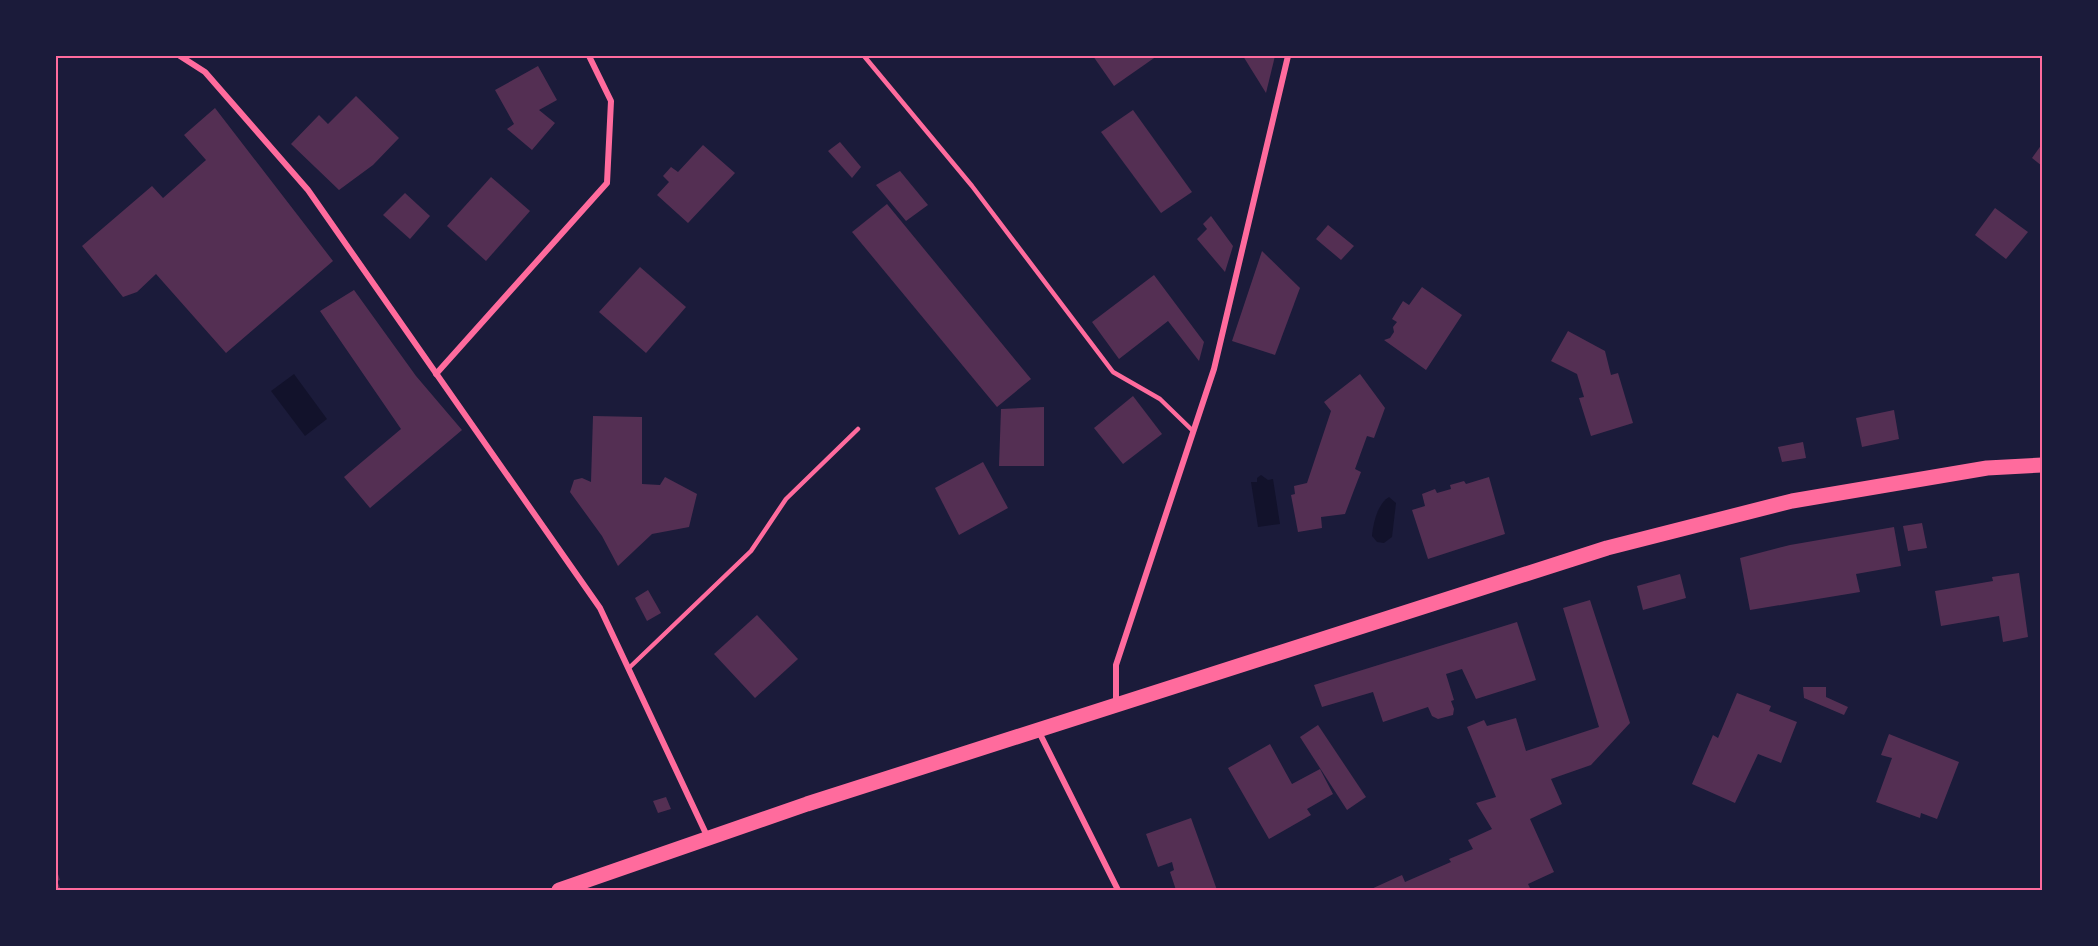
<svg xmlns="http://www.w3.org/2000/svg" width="2098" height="946" viewBox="0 0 2098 946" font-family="Overpass,sans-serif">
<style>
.water{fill:#12122b}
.building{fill:#542f53}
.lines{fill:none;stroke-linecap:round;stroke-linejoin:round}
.service{stroke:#ff6b9d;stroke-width:4.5}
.minor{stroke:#ff6b9d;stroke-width:6}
.primary{stroke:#ff6b9d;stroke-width:15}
.neatline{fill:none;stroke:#ff6b9d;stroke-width:2}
</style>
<rect width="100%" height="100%" fill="#1b1b3a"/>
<g class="water">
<path d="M294 374 327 419 305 436 271 391Z"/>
<path d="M1261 475 1268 480 1273 479 1280 524 1258 527 1251 482H1257V478Z"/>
<path d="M1389 497 1396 503 1392 537 1384 543 1377 542 1372 536C1373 523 1378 503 1389 497Z"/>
</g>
<g class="building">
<path d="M1093 56H1157L1114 86Z"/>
<path d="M1243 56H1275L1266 93Z"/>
<path d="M538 66 557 100 539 110 555 123 532 150 507 129 514 124 495 90Z"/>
<path d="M356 96 399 138 373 165 339 190 291 144 319 115 328 124Z"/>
<path d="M215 108 333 261 226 353 156 274 137 292 123 297 82 246 152 186 163 198 206 160 184 135Z"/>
<path d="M1133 110 1192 192 1161 213 1101 132Z"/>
<path d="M840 142 861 167 852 178 828 151Z"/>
<path d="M2042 144V166L2032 158Z"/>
<path d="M703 145 735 173 688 223 657 195 669 182 663 176 671 167 678 172Z"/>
<path d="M900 171 928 205 906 221 876 185Z"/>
<path d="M491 177 530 211 486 261 447 226Z"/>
<path d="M405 193 430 216 410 239 383 215Z"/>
<path d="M887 204 1031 379 997 407 852 232Z"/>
<path d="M1995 208 2028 232 2006 259 1975 235Z"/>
<path d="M1211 216 1233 246 1225 272 1197 239 1207 229 1203 224Z"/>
<path d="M1328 225 1354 246 1341 260 1316 239Z"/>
<path d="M1262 251 1300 288 1275 355 1232 341Z"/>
<path d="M640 267 686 307 646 353 599 312Z"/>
<path d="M1154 275 1204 342 1199 361 1168 321 1119 359 1092 322Z"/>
<path d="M1422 287 1462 315 1426 370 1384 340 1390 338 1394 332 1393 327 1397 322 1392 319 1403 301 1409 305Z"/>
<path d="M354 290 416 376 462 430 370 508 344 477 401 429 320 311Z"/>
<path d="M1568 331 1605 351 1611 375 1618 373 1633 423 1591 436 1579 398 1584 397 1577 374 1551 361Z"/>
<path d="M1360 374 1385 408 1374 438 1367 436 1355 469 1361 472 1354 490 1345 514 1321 517 1322 528 1298 532 1291 495 1295 494 1294 486 1307 483 1331 411 1324 402Z"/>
<path d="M1133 396 1162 434 1123 464 1094 428Z"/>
<path d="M1044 407V466H999L1001 409Z"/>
<path d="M1894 410 1899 439 1862 447 1856 418Z"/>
<path d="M593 416 642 417V484L660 485 665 477 697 494 689 527 652 534 618 566 602 536 570 492 574 480 582 478 591 482Z"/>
<path d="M1803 442 1806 458 1782 462 1778 447Z"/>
<path d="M983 462 1008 508 959 535 935 488Z"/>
<path d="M1489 477 1505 534 1428 559 1412 510 1425 506 1422 494 1435 489 1437 493 1451 489 1450 485 1464 481 1466 484Z"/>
<path d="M1922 523 1927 548 1908 551 1903 526Z"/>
<path d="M1894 527 1901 566 1856 574 1860 592 1750 610 1740 558 1790 545Z"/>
<path d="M2019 573 2028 637 2003 642 1999 616 1941 626 1935 591 1993 581 1992 577Z"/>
<path d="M1680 574 1686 598 1643 610 1637 586Z"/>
<path d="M648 590 661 613 647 621 635 598Z"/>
<path d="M1590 600 1630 723 1591 765 1551 779 1562 804 1530 819 1554 872 1528 884 1531 890H1369L1402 875 1405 882 1451 862 1449 859 1473 849 1468 840 1492 829 1476 803 1496 797 1467 727 1484 720 1487 726 1516 718 1526 751 1599 727 1563 608Z"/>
<path d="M757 615 798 659 755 698 714 654Z"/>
<path d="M1517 622 1536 680 1476 699 1462 669 1446 674 1454 700 1451 701 1454 709 1453 715 1438 719 1432 716 1428 707 1383 722 1373 692 1322 707 1314 685Z"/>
<path d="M1803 687H1826V697L1848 707 1844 715 1804 698Z"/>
<path d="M1737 693 1771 706 1769 711 1797 722 1781 763 1758 754 1735 803 1692 784 1713 735 1718 738Z"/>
<path d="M1318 725 1366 797 1347 810 1300 737Z"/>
<path d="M1889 734 1959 762 1937 819 1921 813 1920 818 1876 802 1892 758 1881 755Z"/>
<path d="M1270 744 1292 784 1320 769 1333 794 1307 809 1311 815 1269 839 1228 768Z"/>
<path d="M666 797 671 809 658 813 653 801Z"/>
<path d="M1191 818 1217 890H1176L1170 872 1174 870 1172 862 1158 867 1146 834Z"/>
<path d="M56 868 60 880 57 881 61 890H56Z"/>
</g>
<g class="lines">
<g class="service">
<path d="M864 56 972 186 1113 372 1160 399 1193 431"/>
<path d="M629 668 751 551 786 499 858 429"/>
</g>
<g class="minor">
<path d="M180 56 205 72 308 190 600 608 708 838"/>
<path d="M436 374 607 183 611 101 589 56"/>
<path d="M1116 704V665L1214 369 1288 56"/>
<path d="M1038 730 1118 890"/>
</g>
<path class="primary" d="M559 890 807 804 1607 548 1792 501 1987 468 2042 465"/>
</g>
<rect width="2098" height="946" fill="none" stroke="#1b1b3a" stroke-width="114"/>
<rect x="57" y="57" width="1984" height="832" class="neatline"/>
</svg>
